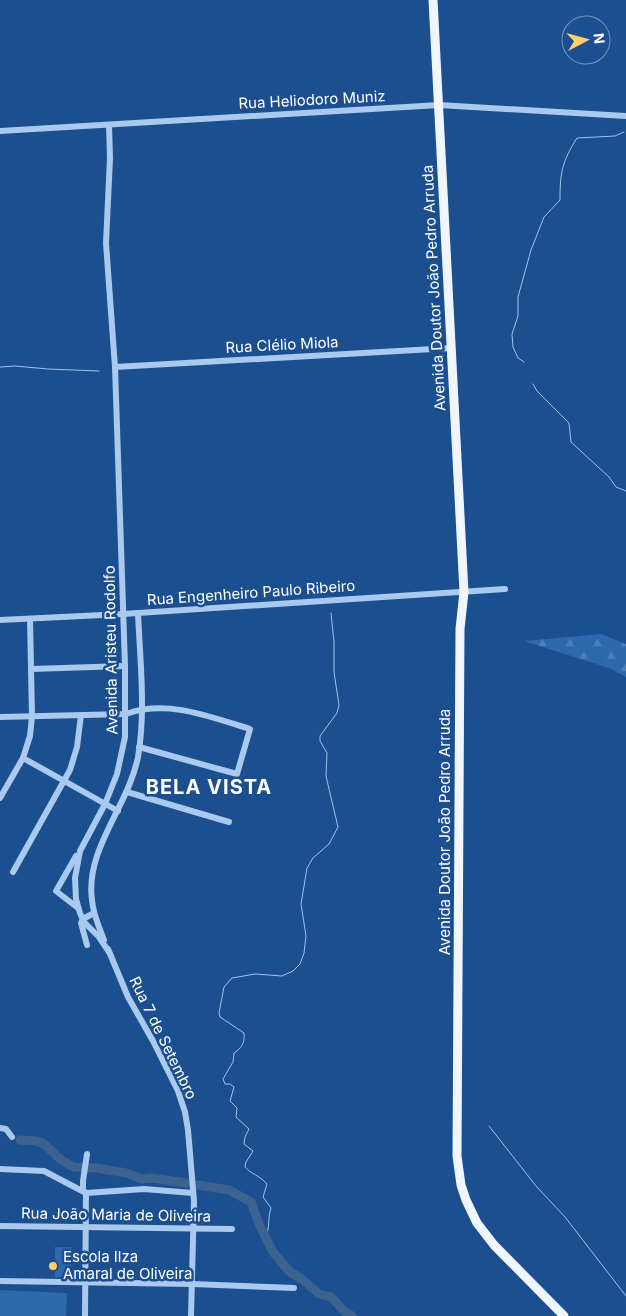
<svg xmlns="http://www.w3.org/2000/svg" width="626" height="1316" viewBox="0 0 626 1316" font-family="Inter,sans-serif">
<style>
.forest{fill:url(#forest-firs)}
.pitch{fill:#2e69ad}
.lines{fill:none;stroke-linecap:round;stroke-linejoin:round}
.stream{stroke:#9cc4f0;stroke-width:1}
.river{stroke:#3c6290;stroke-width:9}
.minor{stroke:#a9c9ee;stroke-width:6}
.major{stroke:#f0f6ff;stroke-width:9}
.poi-dot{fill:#ffd166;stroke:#1b4f8f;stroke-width:2}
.labels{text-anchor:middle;stroke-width:5;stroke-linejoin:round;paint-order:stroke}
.street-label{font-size:15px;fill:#fff;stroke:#1b4f8f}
.poi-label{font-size:15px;fill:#fff;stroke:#1b4f8f;text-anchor:start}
.district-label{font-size:20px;font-weight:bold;letter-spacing:1px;fill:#fff;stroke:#1b4f8f}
</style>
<defs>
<pattern id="forest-firs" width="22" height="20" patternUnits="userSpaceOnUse" patternTransform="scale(1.25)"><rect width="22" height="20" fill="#2e69ad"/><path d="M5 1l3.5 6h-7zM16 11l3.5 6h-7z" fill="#4d80b9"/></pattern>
</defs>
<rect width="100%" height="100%" fill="#1b4f8f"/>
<path class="forest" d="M601 634 626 644V677L609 668 524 641Z"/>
<g class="pitch">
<path d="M55 1247H72L71 1277H55Z"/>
<path d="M0 1290 67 1293 66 1316H0Z"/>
</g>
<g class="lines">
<g class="stream">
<path d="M524 362 518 358 513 347 512 334 518 316V297L531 250 544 217 560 200C560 172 562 162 577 138L615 136 624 132"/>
<path d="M0 367 15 366 48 369 99 371"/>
<path d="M533 384 537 391 569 423 571 442 609 477 616 487 626 491"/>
<path d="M489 1126 536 1186 565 1217 626 1296"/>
<path d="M265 1238C271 1226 267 1220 271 1208L263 1197 267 1184C259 1175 251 1174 245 1167L246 1162 253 1151 244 1144 245 1137 249 1129 236 1117 237 1108 230 1101 234 1087 230 1084H225L223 1079 233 1062 234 1053C242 1048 245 1042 244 1033L220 1017 219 1013 224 987 232 978 255 974 282 976 293 971 300 964 304 953 306 936 301 904 307 868 313 858 329 844 338 827 326 776 327 753 320 741V736L337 713 339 705 334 672V642L331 613"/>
</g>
<g class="river">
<path d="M20 1140 37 1141 44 1144 60 1159 73 1167 97 1168 126 1173 142 1179 152 1178 186 1183"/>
<path d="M198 1185 229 1190 251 1202 259 1224 273 1252 290 1272 302 1279 319 1294 331 1297 345 1312 352 1316"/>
</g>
<g class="minor">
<path d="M0 131 439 105 626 116"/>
<path d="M115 367 451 348"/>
<path d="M0 620 123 614 505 589"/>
<path d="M31 669 125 666"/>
<path d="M0 717 126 714C168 699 210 717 250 729L237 774 139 747"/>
<path d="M23 758 118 811"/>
<path d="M127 792 229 822"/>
<path d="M0 798 23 758 30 736 32 716 30 619"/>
<path d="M76 856 56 891 78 908"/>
<path d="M13 872 70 770 77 747 81 715"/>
<path d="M104 940C99 927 93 914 92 900 85 849 128 807 138 757 146 711 140 660 138 613"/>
<path d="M87 945 81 923 83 919 94 913"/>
<path d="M108 949 128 997 153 1041 178 1091 185 1112 188 1130 194 1201 191 1316"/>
<path d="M109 952 99 937 84 922 80 913 76 899 75 878 80 851 105 804 117 774 125 737V666L115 367 106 243 110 158 109 125"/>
<path d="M0 1128 6 1129 12 1137"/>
<path d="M0 1169 44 1171 86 1193 144 1189 193 1193"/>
<path d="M0 1226 232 1229"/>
<path d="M0 1281 192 1284 294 1288"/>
<path d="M85 1316 86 1193 83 1190V1181L87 1154"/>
</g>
<path class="major" d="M433 0 464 592 460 629 457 1156 461 1185 466 1200 477 1223 494 1245 564 1316"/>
</g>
<circle class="poi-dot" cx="53" cy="1266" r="5"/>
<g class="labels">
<g class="street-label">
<text transform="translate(312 100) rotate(-3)" y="5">Rua Heliodoro Muniz</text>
<text transform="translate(434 288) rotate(-93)" y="5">Avenida Doutor João Pedro Arruda</text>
<text transform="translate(282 345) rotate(-3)" y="5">Rua Clélio Miola</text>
<text transform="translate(251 593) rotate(-4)" y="5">Rua Engenheiro Paulo Ribeiro</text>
<text transform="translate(111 650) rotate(-91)" y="5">Avenida Aristeu Rodolfo</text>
<text transform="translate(445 832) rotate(-90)" y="5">Avenida Doutor João Pedro Arruda</text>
<text transform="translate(163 1038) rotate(64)" y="5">Rua 7 de Setembro</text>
<text transform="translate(116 1215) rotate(1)" y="5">Rua João Maria de Oliveira</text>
</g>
<g class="poi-label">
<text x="63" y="1262">Escola Ilza<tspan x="63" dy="17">Amaral de Oliveira</tspan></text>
</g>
<g class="district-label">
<text x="209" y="794">BELA VISTA</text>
</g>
</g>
<g transform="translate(586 40) rotate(84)"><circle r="24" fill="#1b4f8f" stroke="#7695bc"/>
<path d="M0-4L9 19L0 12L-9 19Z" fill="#ffd166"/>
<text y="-8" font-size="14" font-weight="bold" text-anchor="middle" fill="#ffffff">N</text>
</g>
</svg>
